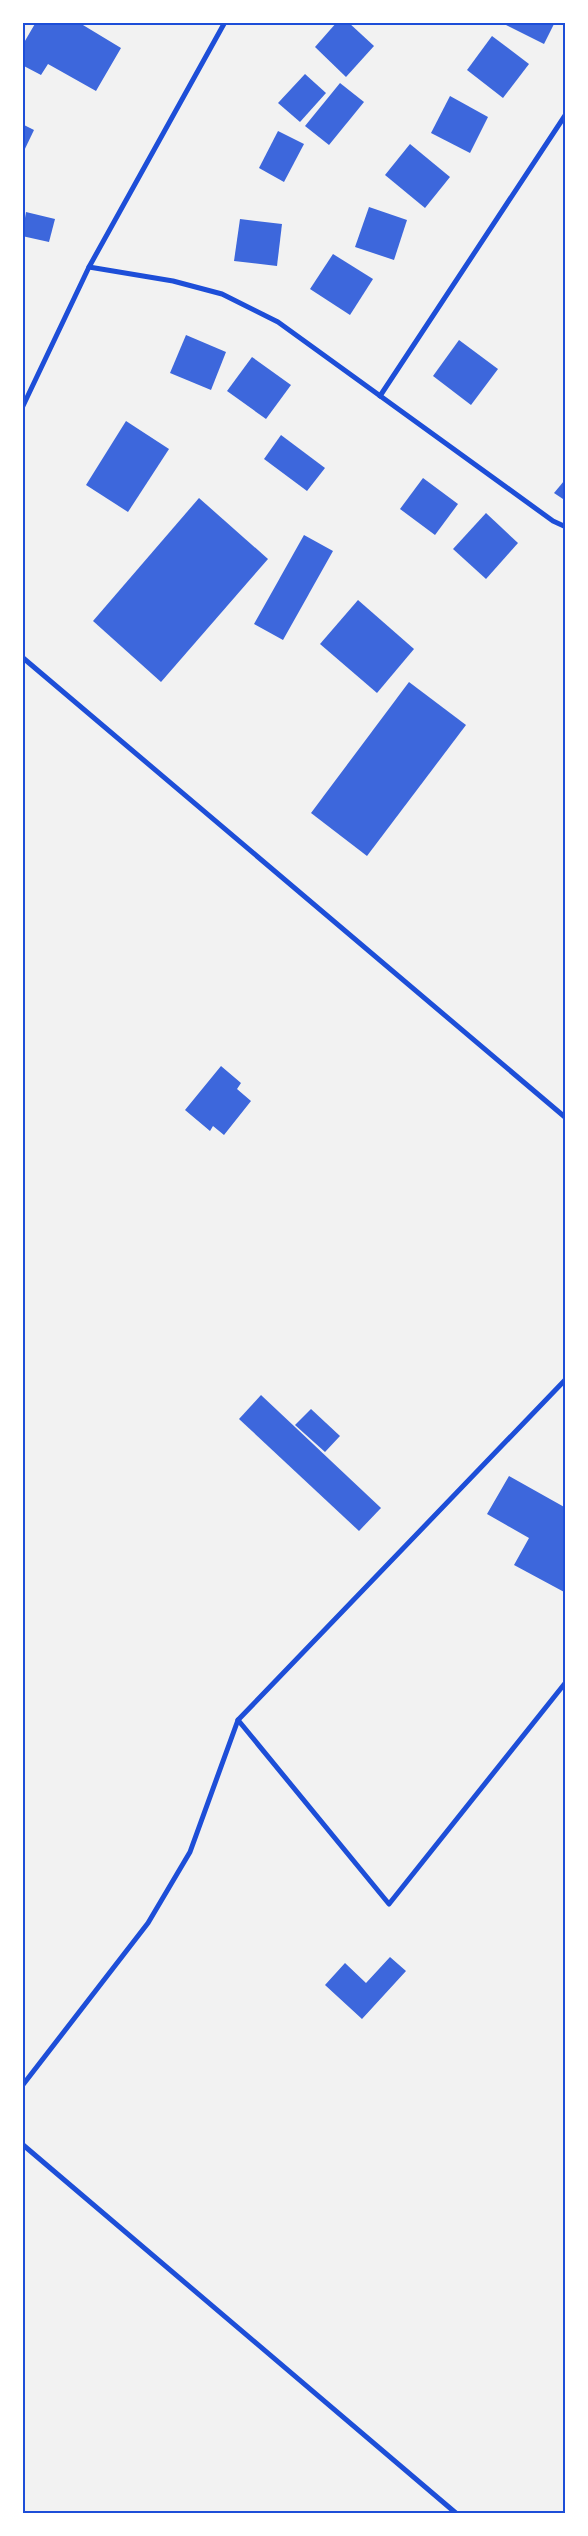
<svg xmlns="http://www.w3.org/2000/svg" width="588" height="2536" viewBox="0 0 588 2536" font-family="Arial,sans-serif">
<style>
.building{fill:#3d67dc}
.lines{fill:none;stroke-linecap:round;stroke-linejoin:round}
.minor{stroke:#1d4ed8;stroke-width:5}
.neatline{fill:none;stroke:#1d4ed8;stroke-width:2}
</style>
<rect width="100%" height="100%" fill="#f2f2f2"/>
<g class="building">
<path d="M36 22H78L121 48 96 91 48 64 41 75 22 65V46Z"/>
<path d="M337 22H348L374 46 346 77 315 47Z"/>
<path d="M500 22H555L544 44Z"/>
<path d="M492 36 529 64 503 98 467 70Z"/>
<path d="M305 74 326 93 300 122 278 103Z"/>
<path d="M340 83 364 102 329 145 305 126Z"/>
<path d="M450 96 488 117 470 153 431 133Z"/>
<path d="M22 124 34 130 22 155Z"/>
<path d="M278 131 304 144 284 182 259 168Z"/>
<path d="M410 144 450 177 425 208 385 175Z"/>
<path d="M369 207 407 220 394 260 355 247Z"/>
<path d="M26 212 55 219 49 242 22 236Z"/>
<path d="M240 219 282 224 277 266 234 261Z"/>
<path d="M333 254 373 279 350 315 310 289Z"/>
<path d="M186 335 226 352 211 390 170 373Z"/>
<path d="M459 340 498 369 471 405 433 376Z"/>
<path d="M252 357 291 385 266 419 227 391Z"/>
<path d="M126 421 169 449 128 512 86 485Z"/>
<path d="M281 435 325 468 307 491 264 459Z"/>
<path d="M423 478 458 504 435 535 400 509Z"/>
<path d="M564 481 566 482V501L554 493Z"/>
<path d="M199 498 268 559 161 682 93 621Z"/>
<path d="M486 513 518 543 486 579 453 549Z"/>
<path d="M304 535 333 551 283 640 254 624Z"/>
<path d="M358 600 414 649 377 693 320 644Z"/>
<path d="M409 682 466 725 367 856 311 813Z"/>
<path d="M221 1066 241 1083 237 1089 251 1101 224 1135 213 1126 210 1131 185 1110Z"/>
<path d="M261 1395 381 1508 359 1531 239 1419Z"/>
<path d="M311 1409 340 1436 325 1452 295 1425Z"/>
<path d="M509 1476 566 1508V1593L514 1565 529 1538 487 1514Z"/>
<path d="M390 1957 406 1971 362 2019 325 1985 345 1963 366 1983Z"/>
</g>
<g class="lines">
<g class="minor">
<path d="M89 267 173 281 222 294 278 322 553 521 566 527"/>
<path d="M380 396 566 114"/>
<path d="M22 408 89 267 225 22"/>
<path d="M22 657 566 1118"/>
<path d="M238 1720 389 1904 566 1682"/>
<path d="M22 2086 148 1923 190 1852 238 1720 566 1379"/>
<path d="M22 2144 457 2514"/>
</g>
</g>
<rect width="588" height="2536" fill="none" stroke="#ffffff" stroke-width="48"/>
<rect x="24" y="24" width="540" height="2488" class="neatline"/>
</svg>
